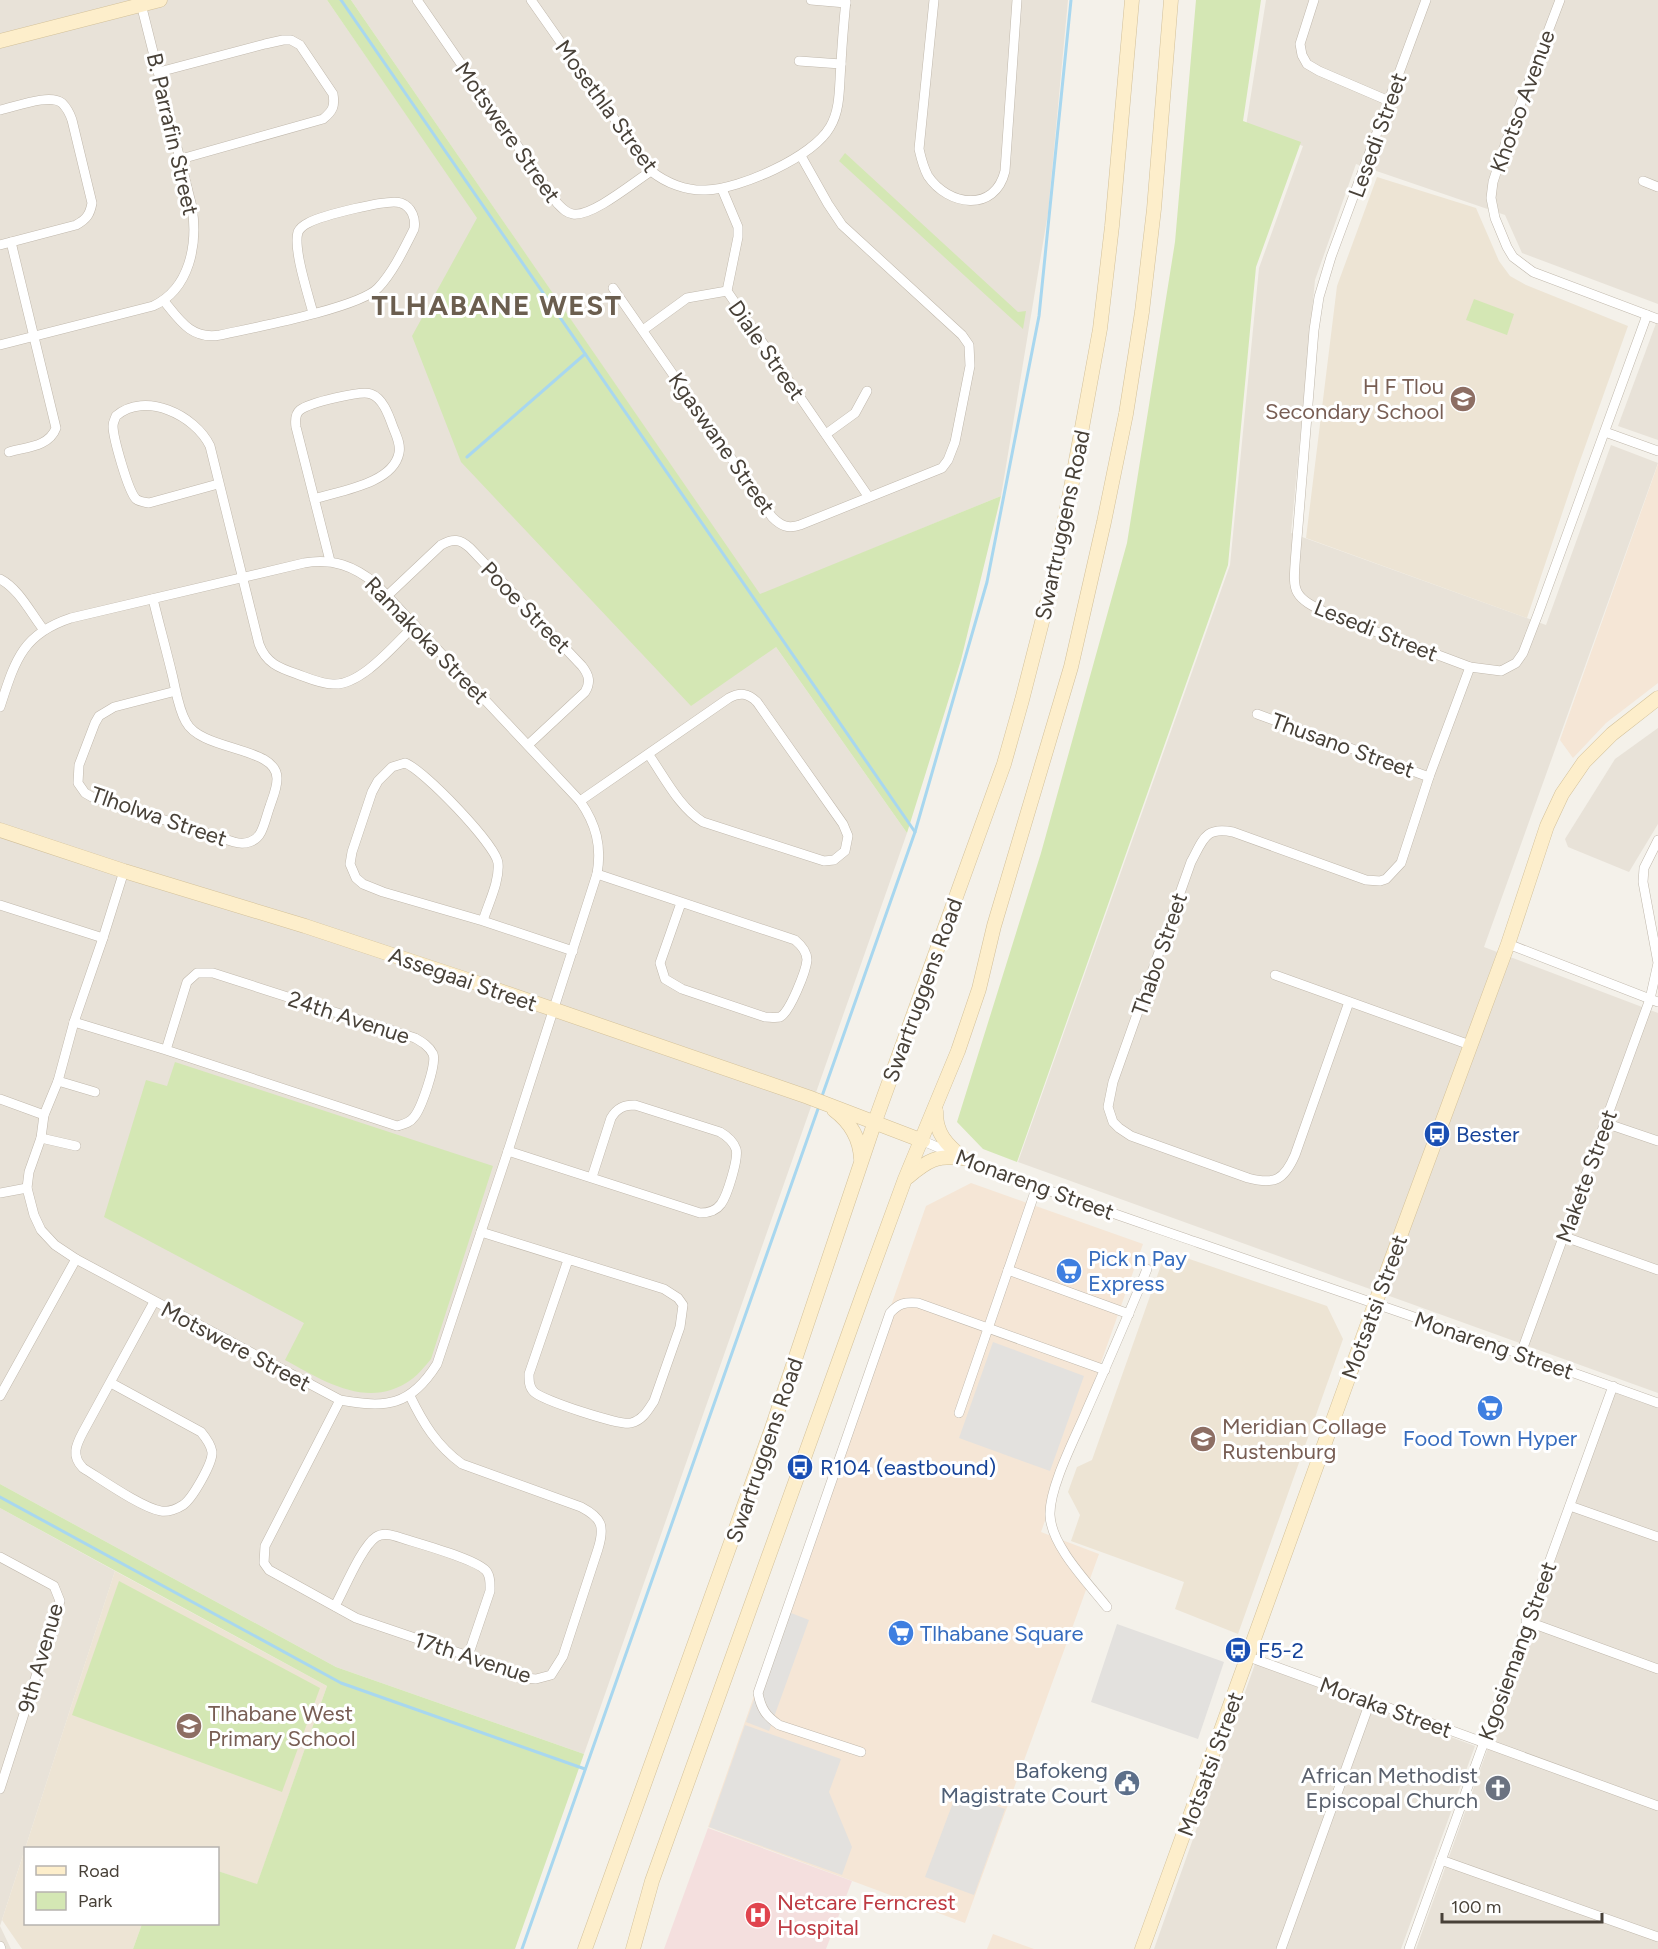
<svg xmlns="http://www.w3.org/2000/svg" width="1658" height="1949" viewBox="0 0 1658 1949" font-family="Figtree,sans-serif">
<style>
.residential{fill:#e8e2d8}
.commercial{fill:#f5e6d6}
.education{fill:#ede4d4}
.medical{fill:#f4dfde}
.green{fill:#d4e7b4}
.parking{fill:#e3e1de}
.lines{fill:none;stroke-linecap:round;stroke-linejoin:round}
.stream{stroke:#a8d7ef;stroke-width:3}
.street-casing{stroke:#c0b8ac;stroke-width:10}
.secondary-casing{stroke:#d3c19a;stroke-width:15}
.street{stroke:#fff;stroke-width:9}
.secondary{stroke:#fdeecb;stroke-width:14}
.labels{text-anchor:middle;stroke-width:6;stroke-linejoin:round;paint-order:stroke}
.street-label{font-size:22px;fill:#484138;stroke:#fff}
.education-label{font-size:22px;fill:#785e54;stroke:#fff;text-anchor:start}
.transit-label{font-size:22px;fill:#164399;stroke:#fff;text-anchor:start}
.shop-label{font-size:22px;fill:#366cbe;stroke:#fff;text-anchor:start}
.service-label{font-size:22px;fill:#4e5e75;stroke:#fff;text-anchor:end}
.worship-label{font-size:22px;fill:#5b616d;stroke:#fff;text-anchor:end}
.health-label{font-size:22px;fill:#be3a42;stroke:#fff;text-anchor:start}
.district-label{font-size:28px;font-weight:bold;letter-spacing:1.5px;fill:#6b5e4f;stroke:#fff}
</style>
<rect width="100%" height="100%" fill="#f4f1ea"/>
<g class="residential">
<path d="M0 0H327L478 218 413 336 776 647 907 833 584 1754 336 1667 0 1484Z"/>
<path d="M351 0H1068L1048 213 1001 496 760 595Z"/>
<path d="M1266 0H1658V304L1522 253 1505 215 1356 164 1315 280 1291 533 1546 625 1611 445 1658 463 1484 947 1658 1013V1393L1018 1162 1230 565 1259 268 1303 146 1246 126Z"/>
<path d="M1658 318V440L1618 426Z"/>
<path d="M1658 728V824L1629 872 1568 847 1565 839 1615 759Z"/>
<path d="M1615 1393 1658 1408V1949H1416Z"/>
<path d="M0 1508 115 1571 0 1926 11 1949H0Z"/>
<path d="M1255 1664 1475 1746 1401 1949H1154Z"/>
</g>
<g class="commercial">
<path d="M1658 464V683L1606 723 1573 758 1560 740Z"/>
<path d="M971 1183 1143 1244 1041 1532 1099 1554 965 1923 708 1827 926 1206Z"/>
<path d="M993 1934 1034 1949H987Z"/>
</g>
<g class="education">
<path d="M1377 177 1476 208 1499 261 1510 276 1526 285 1628 326 1576 472 1527 618 1306 538 1337 286Z"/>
<path d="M1166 1251 1327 1306 1343 1339 1238 1634 1175 1609 1184 1582 1071 1541 1080 1515 1068 1492 1077 1467 1092 1460Z"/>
<path d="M115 1571 327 1686 257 1885 218 1871V1848H26V1924H142L133 1949H22L2 1920Z"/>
</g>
<path class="medical" d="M708 1828 852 1881 826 1949H664Z"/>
<g class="green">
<path d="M327 0H351L760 594 1001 496 961 660 907 833 776 647 691 706 461 462 412 336 477 218Z"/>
<path d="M1196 0H1261L1243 121 1301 142 1256 267 1228 565 1017 1162 983 1149 957 1122 1041 853 1127 543 1175 242Z"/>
<path d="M845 153 1018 312 1026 311 1023 329 839 161Z"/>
<path d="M1474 299 1514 314 1507 335 1466 320Z"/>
<path d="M175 1062 493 1166 431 1359C425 1366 419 1374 412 1379 369 1411 324 1381 285 1360L304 1323 104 1217 146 1080 167 1086Z"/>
<path d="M0 1484 336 1667 584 1754 515 1949H133L142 1924H218V1871L257 1884 327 1686 0 1508Z"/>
<path d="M119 1581 320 1688 282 1792 72 1715Z"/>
</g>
<g class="parking">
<path d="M993 1342 1084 1376 1050 1471 959 1438Z"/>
<path d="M786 1611 809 1620 769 1731 746 1722Z"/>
<path d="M1117 1624 1224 1662 1198 1739 1091 1702Z"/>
<path d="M745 1725 841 1759 829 1792 852 1847 842 1875 709 1827Z"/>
<path d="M957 1792 1005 1809 974 1895 925 1877Z"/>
</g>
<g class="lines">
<g class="stream">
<path d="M341 0 915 832"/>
<path d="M467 457 585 354"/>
<path d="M821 1099 915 832 987 582 1039 316 1071 0"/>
<path d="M0 1497 341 1683 585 1769"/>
<path d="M522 1949 819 1106"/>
</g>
<defs>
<g id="street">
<path d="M417 0 557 203C562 208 566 213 573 214 592 217 634 182 651 171"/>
<path d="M531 0 651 171C666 183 686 191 706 190 740 189 813 157 830 127 841 109 839 85 841 64 842 43 844 21 846 0"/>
<path d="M811 0 846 3"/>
<path d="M934 0 919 149C921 158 923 167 928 176 948 206 995 213 1005 171L1017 0"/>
<path d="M1314 0 1300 44 1302 55 1307 64 1319 71 1389 101"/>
<path d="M1426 0 1331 257 1319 297 1314 330 1296 551C1293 592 1290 596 1329 614L1470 667 1501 671 1516 663 1523 653 1538 614 1647 315"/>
<path d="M1560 0 1506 142 1493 182 1491 198 1495 218 1507 247 1513 257 1533 272 1658 319"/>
<path d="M799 61 841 64"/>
<path d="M159 72 265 44 283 40H291L300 45 333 94C335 106 333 111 323 119L181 159"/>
<path d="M0 110C15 107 50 93 62 103 67 108 70 114 72 120L92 203C90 214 87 219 76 225L0 245"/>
<path d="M1643 181 1658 187"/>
<path d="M722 189 738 227V237L727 291 868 496"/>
<path d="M613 288 772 517C781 526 788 529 800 525L942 468 948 460 955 442 970 366 969 345 962 335 842 225 828 204 801 156"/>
<path d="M164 301C180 321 192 340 220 335 252 328 359 308 378 288 393 272 404 249 414 229 416 219 412 207 401 203 389 198 321 216 308 223 304 225 300 228 298 232 293 249 308 294 313 313"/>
<path d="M643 330 687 298 727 291"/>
<path d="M0 345 153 306C190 289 198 244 192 207L140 0"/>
<path d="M1605 432 1658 451"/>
<path d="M826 434 855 413 867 391"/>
<path d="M9 452C26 447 49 447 56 428L11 242"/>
<path d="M218 484 149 503C144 502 140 502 136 499 128 491 113 437 113 426 113 422 115 419 116 416 145 391 195 415 210 446L259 644C266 663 279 668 297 674 308 678 321 684 333 684 361 686 395 644 414 626"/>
<path d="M314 499C339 491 393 484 399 453 401 444 396 435 393 427 389 416 383 398 371 394 361 390 309 403 300 410 295 414 295 420 296 427L330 561"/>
<path d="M0 579C19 589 30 612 43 629"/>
<path d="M387 596 441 545C453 538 460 539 470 548L582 666C589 675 591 682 585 692L528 745"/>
<path d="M153 599C159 624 166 649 172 674 176 690 178 708 186 722 202 752 278 746 277 779 277 788 273 797 270 806 267 814 265 824 261 832 256 842 245 845 234 842L92 797 85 793 78 783 79 765 95 723 99 716 114 707 176 691"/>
<path d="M0 707C15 661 22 634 71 618L304 563C333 558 354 566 376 584L580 801C596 824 602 846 597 874L508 1151 437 1364C410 1407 386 1408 340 1400L76 1259 55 1245 41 1230 34 1215 27 1188 29 1172 41 1138 44 1115 58 1081 74 1022 103 938 124 871"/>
<path d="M1257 714 1429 777"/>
<path d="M580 801 729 698C740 692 748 693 757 702L843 824 848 836 845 851 834 860 824 861 703 822C679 807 665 778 649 755"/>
<path d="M597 874 795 940C801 945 807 951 807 960 806 971 790 1012 780 1017 775 1018 770 1017 765 1017L682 989 665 979 660 963 681 903"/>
<path d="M0 905 103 938"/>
<path d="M483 921C488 904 500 881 498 863 496 845 423 769 405 763L392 767 378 781 372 792 352 852 350 864 356 878 363 884 383 892 483 921 573 951"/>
<path d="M1508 944 1658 1002"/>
<path d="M1275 975 1470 1045"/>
<path d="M1349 1002 1295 1155C1284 1180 1275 1185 1248 1178L1131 1136 1119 1128 1113 1122 1108 1107 1113 1082 1191 862C1203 840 1205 826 1233 832L1366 880 1380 881 1386 879 1401 863 1429 777 1470 667"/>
<path d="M74 1022 166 1050 187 982 197 973H213L415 1038C422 1042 429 1046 433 1054 437 1064 421 1109 414 1117 410 1123 404 1124 397 1126L166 1050"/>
<path d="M58 1081 95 1092"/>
<path d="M0 1099 44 1115"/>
<path d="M1605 1123 1658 1141"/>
<path d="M41 1138 76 1146"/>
<path d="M923 1141C1013 1180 1107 1211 1199 1243 1352 1296 1506 1348 1658 1403"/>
<path d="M508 1151 700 1213C708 1213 716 1211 721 1204 727 1196 739 1158 736 1149 733 1141 727 1136 720 1132L635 1105C624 1105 617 1108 611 1118L592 1177"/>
<path d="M0 1193 27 1188"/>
<path d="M481 1232 664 1289 678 1298 683 1305 680 1327 654 1401C648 1410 643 1420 631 1423 620 1426 542 1400 534 1392 529 1387 529 1381 529 1374L568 1260"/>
<path d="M1565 1237 1658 1270"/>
<path d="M1008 1270 1129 1314"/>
<path d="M1521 1353 1650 999 1658 963 1643 882 1644 868 1658 840"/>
<path d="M111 1383 201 1432C206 1438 211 1445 212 1452 213 1463 192 1499 183 1505 177 1509 168 1512 161 1511 142 1508 101 1479 83 1468 71 1456 76 1445 83 1432L154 1302"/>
<path d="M0 1396 76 1259"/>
<path d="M340 1400 265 1546 264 1563 269 1570 356 1618 468 1656 525 1678 536 1679 551 1675 563 1656 598 1549C605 1526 602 1518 581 1507L462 1464C437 1446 423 1423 410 1396"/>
<path d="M959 1413 1037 1186"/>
<path d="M1570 1506 1658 1537"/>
<path d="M0 1557 54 1586 60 1601 0 1789"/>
<path d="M335 1606C344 1590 362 1546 376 1537 382 1533 388 1534 395 1536 412 1542 479 1559 487 1572 491 1578 490 1585 490 1591L468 1656"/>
<path d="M1107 1607C1089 1584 1051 1546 1050 1515 1049 1488 1075 1438 1086 1412 1107 1364 1128 1317 1147 1269"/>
<path d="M1526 1621 1658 1669"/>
<path d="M1249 1657 1658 1806"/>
<path d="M861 1752 779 1725C766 1716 761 1709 758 1693L890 1313C899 1303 905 1302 918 1303L1105 1370"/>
<path d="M1441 1860 1658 1937"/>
<path d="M0 1946 1 1949"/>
<path d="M1281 1949 1370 1702"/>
<path d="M1409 1949 1613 1386"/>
</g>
<g id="secondary">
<path d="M0 41 160 0"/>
<path d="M0 830 124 871 305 926 471 981 808 1097 923 1141"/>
<path d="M834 1110C850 1122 860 1139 861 1159"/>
<path d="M936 1111C935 1133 947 1145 963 1158"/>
<path d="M908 1177C928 1160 937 1155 963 1158"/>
<path d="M585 1949 772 1428 874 1124 1004 764 1022 700 1052 583 1071 488 1100 329 1112 226 1132 0"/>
<path d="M633 1949 652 1881 864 1291 905 1179 958 1051 979 989 994 926 1071 667 1104 522 1126 414 1142 312 1154 209 1171 0"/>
<path d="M1142 1949 1375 1304 1508 944 1547 826 1562 794 1584 762 1612 734 1658 698"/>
</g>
</defs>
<use href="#street" class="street-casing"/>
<use href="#secondary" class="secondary-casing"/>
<use href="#street" class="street"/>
<use href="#secondary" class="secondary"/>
</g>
<defs>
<symbol id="school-disc" viewBox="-11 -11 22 22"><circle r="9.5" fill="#8d6e63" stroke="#fff"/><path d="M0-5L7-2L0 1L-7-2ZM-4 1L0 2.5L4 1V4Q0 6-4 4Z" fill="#fff"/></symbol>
<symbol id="bus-disc" viewBox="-11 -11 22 22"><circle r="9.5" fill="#1a4fb4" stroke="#fff"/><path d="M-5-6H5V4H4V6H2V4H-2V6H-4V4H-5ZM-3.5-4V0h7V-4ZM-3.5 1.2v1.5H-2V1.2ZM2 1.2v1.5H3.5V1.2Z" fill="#fff"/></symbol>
<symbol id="supermarket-disc" viewBox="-11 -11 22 22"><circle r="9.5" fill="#3f7fe0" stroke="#fff"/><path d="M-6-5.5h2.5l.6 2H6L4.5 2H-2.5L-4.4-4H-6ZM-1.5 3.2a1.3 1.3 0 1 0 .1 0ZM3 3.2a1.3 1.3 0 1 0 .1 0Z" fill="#fff"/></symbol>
<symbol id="university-disc" viewBox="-11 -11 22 22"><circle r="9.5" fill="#8d6e63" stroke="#fff"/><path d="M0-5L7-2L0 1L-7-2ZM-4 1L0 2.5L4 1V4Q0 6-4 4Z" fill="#fff"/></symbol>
<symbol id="civic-disc" viewBox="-11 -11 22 22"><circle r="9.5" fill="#5c6f8a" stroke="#fff"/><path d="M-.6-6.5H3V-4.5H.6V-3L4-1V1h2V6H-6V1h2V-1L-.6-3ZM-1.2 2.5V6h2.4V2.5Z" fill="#fff"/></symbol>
<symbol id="church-disc" viewBox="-11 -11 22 22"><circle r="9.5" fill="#6b7280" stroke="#fff"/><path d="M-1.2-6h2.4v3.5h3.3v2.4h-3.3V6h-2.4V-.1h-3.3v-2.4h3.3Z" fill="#fff"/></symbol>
<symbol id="hospital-disc" viewBox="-11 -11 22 22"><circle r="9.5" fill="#e0444e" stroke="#fff"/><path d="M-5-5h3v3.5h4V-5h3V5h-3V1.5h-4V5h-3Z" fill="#fff"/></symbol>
</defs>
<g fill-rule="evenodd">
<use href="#school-disc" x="1448" y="384" width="30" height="30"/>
<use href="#bus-disc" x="1422" y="1119" width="30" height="30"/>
<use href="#supermarket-disc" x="1054" y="1256" width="30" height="30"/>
<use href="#supermarket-disc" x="1475" y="1393" width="30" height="30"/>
<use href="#university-disc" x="1188" y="1424" width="30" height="30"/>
<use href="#bus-disc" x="785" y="1452" width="30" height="30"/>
<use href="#supermarket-disc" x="886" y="1618" width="30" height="30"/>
<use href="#bus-disc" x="1223" y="1635" width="30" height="30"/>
<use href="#school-disc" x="174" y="1711" width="30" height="30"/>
<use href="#civic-disc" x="1112" y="1768" width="30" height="30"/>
<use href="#church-disc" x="1483" y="1773" width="30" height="30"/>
<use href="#hospital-disc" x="743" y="1900" width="30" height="30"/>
</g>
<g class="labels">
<g class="street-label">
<text transform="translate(1522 101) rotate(-70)" y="8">Khotso Avenue</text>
<text transform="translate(607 106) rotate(54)" y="8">Mosethla Street</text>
<text transform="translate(508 132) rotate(55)" y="8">Motswere Street</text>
<text transform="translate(173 134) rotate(77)" y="8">B. Parrafin Street</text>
<text transform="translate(1377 135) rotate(-70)" y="8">Lesedi Street</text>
<text transform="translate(767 350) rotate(55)" y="8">Diale Street</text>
<text transform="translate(722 443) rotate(55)" y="8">Kgaswane Street</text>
<text transform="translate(1062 525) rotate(-78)" y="8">Swartruggens Road</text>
<text transform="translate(526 607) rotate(46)" y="8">Pooe Street</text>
<text transform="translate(1376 630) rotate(22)" y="8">Lesedi Street</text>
<text transform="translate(427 640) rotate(46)" y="8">Ramakoka Street</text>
<text transform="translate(1343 745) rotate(20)" y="8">Thusano Street</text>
<text transform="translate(159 816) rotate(19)" y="8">Tlholwa Street</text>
<text transform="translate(1159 954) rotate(-71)" y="8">Thabo Street</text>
<text transform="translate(463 979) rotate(19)" y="8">Assegaai Street</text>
<text transform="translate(922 990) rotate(-70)" y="8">Swartruggens Road</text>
<text transform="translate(349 1017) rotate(18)" y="8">24th Avenue</text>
<text transform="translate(1586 1176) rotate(-70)" y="8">Makete Street</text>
<text transform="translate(1035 1184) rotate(20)" y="8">Monareng Street</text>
<text transform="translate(1374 1307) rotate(-70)" y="8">Motsatsi Street</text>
<text transform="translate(1494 1345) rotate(19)" y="8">Monareng Street</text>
<text transform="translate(236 1346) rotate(28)" y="8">Motswere Street</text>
<text transform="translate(764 1450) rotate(-71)" y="8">Swartruggens Road</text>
<text transform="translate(1517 1651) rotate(-70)" y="8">Kgosiemang Street</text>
<text transform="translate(473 1657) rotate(18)" y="8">17th Avenue</text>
<text transform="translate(40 1658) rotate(-74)" y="8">9th Avenue</text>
<text transform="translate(1386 1707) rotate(20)" y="8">Moraka Street</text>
<text transform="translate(1210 1764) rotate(-70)" y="8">Motsatsi Street</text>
</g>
<g class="education-label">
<text x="1444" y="394" text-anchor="end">H F Tlou<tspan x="1444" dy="25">Secondary School</tspan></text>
<text x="1222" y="1434">Meridian Collage<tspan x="1222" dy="25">Rustenburg</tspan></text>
<text x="208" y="1721">Tlhabane West<tspan x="208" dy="25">Primary School</tspan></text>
</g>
<g class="transit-label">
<text x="1456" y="1142">Bester</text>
<text x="820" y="1475">R104 (eastbound)</text>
<text x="1258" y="1658">F5-2</text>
</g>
<g class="shop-label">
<text x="1088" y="1266">Pick n Pay<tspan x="1088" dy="25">Express</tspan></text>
<text x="1490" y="1446" text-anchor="middle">Food Town Hyper</text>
<text x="920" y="1641">Tlhabane Square</text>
</g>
<g class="service-label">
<text x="1108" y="1778">Bafokeng<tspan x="1108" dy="25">Magistrate Court</tspan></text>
</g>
<g class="worship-label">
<text x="1478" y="1783">African Methodist<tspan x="1478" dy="25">Episcopal Church</tspan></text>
</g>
<g class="health-label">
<text x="777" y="1910">Netcare Ferncrest<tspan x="777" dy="25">Hospital</tspan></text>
</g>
<g class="district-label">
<text x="497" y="315">TLHABANE WEST</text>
</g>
</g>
<rect x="24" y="1847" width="195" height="78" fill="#ffffff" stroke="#b6b3af" stroke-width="1.5"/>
<rect x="36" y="1866" width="30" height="9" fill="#fdeecb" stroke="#b6b3af" stroke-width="1.5"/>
<text x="78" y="1877" font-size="18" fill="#484138">Road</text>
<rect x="36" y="1892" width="30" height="18" fill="#d4e7b4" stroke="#b6b3af" stroke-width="1.5"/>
<text x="78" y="1907" font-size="18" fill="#484138">Park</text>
<path d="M1442 1913v9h160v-9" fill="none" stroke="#484138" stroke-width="3"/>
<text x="1451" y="1913" font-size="18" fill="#484138" stroke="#ffffff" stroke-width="4.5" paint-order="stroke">100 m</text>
</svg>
